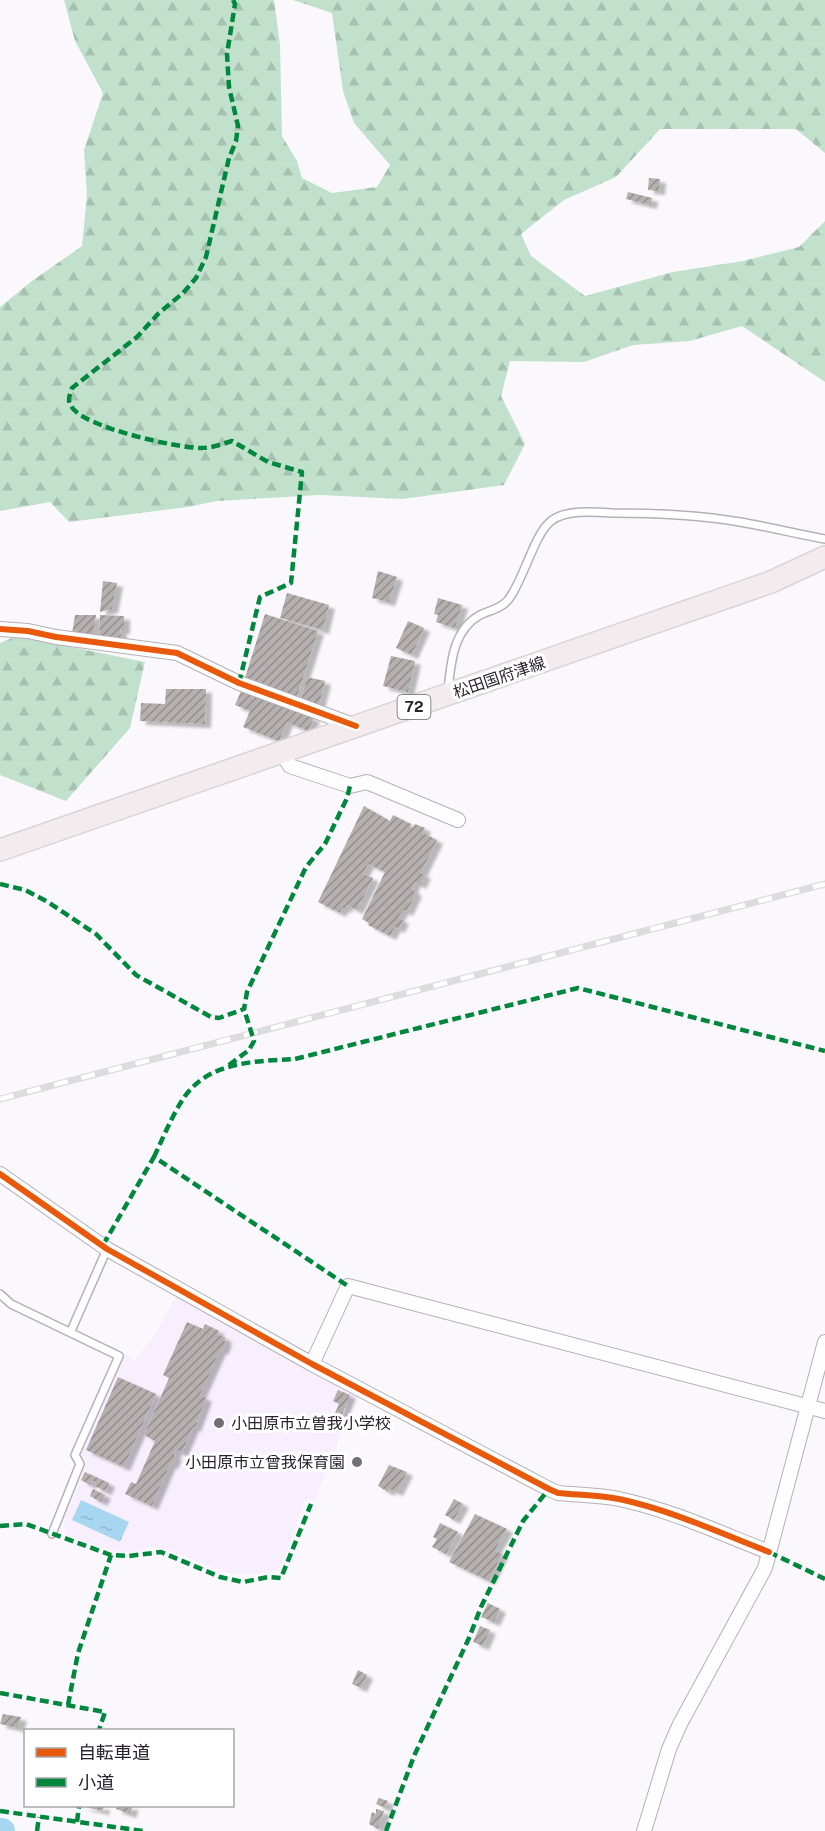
<svg xmlns="http://www.w3.org/2000/svg" width="825" height="1831" viewBox="0 0 825 1831" font-family="'Public Sans','Noto Sans JP',sans-serif">
<style>
.built{fill:#f7effd}
.forest{fill:url(#forest-firs)}
.water{fill:url(#water-ripples)}
.lines{fill:none;stroke-linecap:round;stroke-linejoin:round}
.river{stroke:#a7d7f0;stroke-width:26}
.building{fill:url(#building-hatch);filter:url(#shadow)}
.lane-casing{stroke:#b4b0b7;stroke-width:10}
.street-casing{stroke:#b4b0b7;stroke-width:16}
.primary-casing{stroke:#d7d5d8;stroke-width:24}
.lane{stroke:#fefeff;stroke-width:7}
.street{stroke:#fefeff;stroke-width:14}
.primary{stroke:#f3ebee;stroke-width:21}
.rail-casing{stroke:#dcdbdd;stroke-width:7}
.rail{stroke:#fff;stroke-width:4.5;stroke-dasharray:14;stroke-linecap:butt}
.quiet{stroke:#00873e;stroke-width:4.5;stroke-dasharray:9 4.5;stroke-linecap:butt}
.cycleway-casing{stroke:#fff;stroke-width:10}
.cycleway{stroke:#e8590c;stroke-width:6}
.poi-dot{fill:#726e75;stroke:#fff;stroke-width:2}
.labels{text-anchor:middle;stroke-width:6;stroke-linejoin:round;paint-order:stroke}
.shield{fill:#fff;stroke:#69656c;stroke-width:1.5}
.shield-label{font-size:15px;font-weight:bold;fill:#29232d}
.street-label{font-size:16px;fill:#29232d;stroke:#fff}
.poi-label{font-size:16px;fill:#29232d;stroke:#fff;text-anchor:start}
</style>
<defs>
<pattern id="forest-firs" width="22" height="20" patternUnits="userSpaceOnUse" patternTransform="scale(1.5)"><rect width="22" height="20" fill="#c1e1cc"/><path d="M5 1l3.5 6h-7zM16 11l3.5 6h-7z" fill="#a6c1b0"/></pattern>
<pattern id="water-ripples" width="26" height="14" patternUnits="userSpaceOnUse" patternTransform="scale(1.5)"><rect width="26" height="14" fill="#a7d7f0"/><path d="M2 4q2-2 4 0t4 0M15 11q2-2 4 0t4 0" fill="none" stroke="#90b8ce"/></pattern>
<pattern id="building-hatch" width="6" height="6" patternUnits="userSpaceOnUse" patternTransform="scale(1.5)"><rect width="6" height="6" fill="#b5afae"/><path d="M-1 1l2-2M0 6l6-6M5 7l2-2" fill="none" stroke="#938e8e"/></pattern>
<filter id="shadow"><feDropShadow dx="6" dy="4" stdDeviation="1.5" flood-color="#0004"/></filter>
</defs>
<rect width="100%" height="100%" fill="#faf8fc"/>
<path class="built" d="M177 1294 357 1394 315 1500 305 1501 282 1563 274 1571 258 1574H230L169 1550 153 1547 134 1552 113 1551 65 1534 66 1531 63 1523 86 1464 85 1459 82 1458 80 1453 124 1354 135 1360 158 1330Z"/>
<g class="forest">
<path d="M64 0H274L280 45 282 136 297 161 302 178 332 193 377 187 390 165 354 123 343 91 332 13 293 0H825V153L796 129H660L616 177 564 200 521 234 531 256 585 296 673 272 743 261 799 247 825 221V382L742 326 690 341 633 345 584 362 510 361 501 396 525 444 504 485 403 499 320 495 217 501 188 507 69 522 50 502 0 511V307L32 281 82 246 87 195 84 150 103 93 75 41Z"/>
<path d="M17 636 145 662 130 728 66 801 0 775V643Z"/>
</g>
<path class="water" d="M81 1500 129 1522 120 1542 72 1520Z"/>
<g class="lines">
<path class="river" d="M0 1831H2"/>
</g>
<g class="building">
<path d="M649 178 660 179 659 191 648 190Z"/>
<path d="M628 192 652 198 651 205 626 199Z"/>
<path d="M378 571 397 577 389 602 372 598Z"/>
<path d="M103 581 117 583 112 609 100 612Z"/>
<path d="M287 593 329 605 323 630 280 618Z"/>
<path d="M438 598 462 605 455 628 436 622 438 615 434 614Z"/>
<path d="M265 614 318 631 297 697 244 681Z"/>
<path d="M75 615H96L93 637 72 634Z"/>
<path d="M100 615 124 616V630H120L122 640 99 637Z"/>
<path d="M408 621 424 628 412 655 396 648Z"/>
<path d="M391 656 415 661 408 692 383 686Z"/>
<path d="M307 677 325 681 319 705 301 700Z"/>
<path d="M166 689H206L205 724 140 721 141 703 165 704Z"/>
<path d="M242 689 314 718 308 731 287 722 279 741 243 727 250 711 235 705Z"/>
<path d="M364 806 390 821 393 815 411 824 410 827 413 828 415 824 425 828 423 833 437 840 421 873 425 875 420 885 415 882 412 889 416 893 407 912 403 910 398 918 403 920 399 929 395 927 390 936 368 925 369 923 362 919 385 872 368 864 363 874 373 878 357 910 347 905 345 909 342 908 340 913 318 902Z"/>
<path d="M187 1322 203 1329 205 1324 219 1331 217 1334 226 1338 224 1341 226 1342 222 1351 220 1350 200 1395 206 1398 195 1428 193 1427 182 1453 176 1450 174 1455 176 1456 172 1465 170 1464 152 1506 125 1494 131 1482 136 1484 155 1441 144 1435 169 1378 163 1375Z"/>
<path d="M118 1377 156 1394 124 1467 86 1450Z"/>
<path d="M338 1390 350 1395 338 1424 331 1422 339 1404 333 1401Z"/>
<path d="M389 1465 407 1472 397 1492 390 1489 388 1492 378 1486Z"/>
<path d="M85 1472 109 1483 106 1491 94 1486 96 1482 92 1481 90 1485 81 1480Z"/>
<path d="M93 1489 105 1495 101 1502 90 1496Z"/>
<path d="M454 1499 463 1504 454 1520 445 1515Z"/>
<path d="M475 1514 507 1529 495 1550 502 1554 489 1581 449 1562Z"/>
<path d="M440 1523 458 1532 446 1554 432 1547 437 1539 433 1537Z"/>
<path d="M488 1603 500 1609 494 1622 481 1617Z"/>
<path d="M480 1626 490 1630 483 1646 473 1642Z"/>
<path d="M358 1670 367 1675 361 1688 352 1684Z"/>
<path d="M3 1714 21 1717 18 1728 0 1724Z"/>
<path d="M379 1798 388 1801 385 1808 376 1804Z"/>
<path d="M81 1806H104L103 1811Z"/>
<path d="M117 1806H133L130 1814 116 1809Z"/>
<path d="M376 1809 384 1811 378 1829 369 1824 372 1812 376 1814Z"/>
</g>
<g class="lines">
<defs>
<g id="lane">
<path d="M448 690C451 662 453 630 480 615 490 610 501 609 508 600 523 582 534 534 551 521 566 509 596 512 613 513 656 513 699 515 740 522 769 527 797 534 825 539"/>
<path d="M0 1294 11 1304 119 1356 75 1455 80 1464 52 1534"/>
<path d="M71 1331 107 1249"/>
</g>
<g id="street">
<path d="M0 629 28 631 56 637 177 653 239 683 356 726"/>
<path d="M282 753 290 766 350 786 367 782 458 820"/>
<path d="M0 1174 107 1249 312 1364 549 1489 558 1493C578 1495 599 1495 619 1499 671 1510 720 1533 769 1552"/>
<path d="M312 1364 348 1286 825 1411"/>
<path d="M644 1831 669 1749 680 1724 765 1568 825 1342"/>
</g>
<path id="primary" d="M0 850 771 582 825 557"/>
</defs>
<use href="#lane" class="lane-casing"/>
<use href="#street" class="street-casing"/>
<use href="#primary" class="primary-casing"/>
<use href="#lane" class="lane"/>
<use href="#street" class="street"/>
<use href="#primary" class="primary"/>
<defs>
<path id="rail" d="M0 1099 825 884"/>
</defs>
<use href="#rail" class="rail-casing"/>
<use href="#rail" class="rail"/>
<g class="quiet">
<path d="M233 0 235 4 227 54 229 87 238 126 236 141 229 158 206 257 196 278 183 293 158 314 137 337 72 388C70 394 67 401 71 406 82 427 177 448 201 448 212 448 222 444 232 441L268 462 302 472 291 583 260 597 239 683"/>
<path d="M0 884 25 890 48 902 96 934 136 975 211 1017 219 1018 244 1009 247 992 306 867 325 844 347 798 350 786"/>
<path d="M229 1065 249 1050 254 1041 244 1009"/>
<path d="M154 1157C163 1138 176 1106 189 1091 215 1061 259 1061 295 1059L578 988 825 1051"/>
<path d="M103 1245 154 1157 348 1286"/>
<path d="M0 1526 26 1524 111 1555 129 1556 161 1552 220 1577 243 1582 268 1577 281 1578 311 1504"/>
<path d="M769 1552 825 1579"/>
<path d="M0 1693 105 1712 99 1730"/>
<path d="M68 1705 78 1653 111 1555"/>
<path d="M0 1811 143 1831"/>
<path d="M77 1822 79 1806"/>
<path d="M37 1831 39 1817"/>
<path d="M386 1831 414 1756 469 1638 481 1607 523 1521 549 1489"/>
</g>
<defs>
<g id="cycleway">
<path d="M0 629 28 631 56 637 177 653 239 683 356 726"/>
<path d="M0 1174 107 1249 312 1364 549 1489 558 1493C578 1495 599 1495 619 1499 671 1510 720 1533 769 1552"/>
</g>
</defs>
<use href="#cycleway" class="cycleway-casing"/>
<use href="#cycleway" class="cycleway"/>
</g>
<g class="poi-dot">
<circle cx="219" cy="1423" r="6"/>
<circle cx="357" cy="1462" r="6"/>
</g>
<g class="labels">
<rect class="shield" x="397.5" y="695" width="33" height="24" rx="4.5"/>
<g class="shield-label">
<text x="414" y="712">72</text>
</g>
<g class="street-label">
<text transform="translate(499 677) rotate(-19)" y="6">松田国府津線</text>
</g>
<g class="poi-label">
<text x="231" y="1429">小田原市立曽我小学校</text>
<text x="345" y="1468" text-anchor="end">小田原市立曾我保育園</text>
</g>
</g>
<rect x="24" y="1729" width="210" height="78" fill="#ffffff" stroke="#a9a7ab" stroke-width="1.5"/>
<rect x="36" y="1748" width="30" height="9" fill="#e8590c" stroke="#a9a7ab" stroke-width="1.5"/>
<text x="78" y="1759" font-size="18" fill="#29232d">自転車道</text>
<rect x="36" y="1778" width="30" height="9" fill="#00873e" stroke="#a9a7ab" stroke-width="1.5"/>
<text x="78" y="1789" font-size="18" fill="#29232d">小道</text>
</svg>
